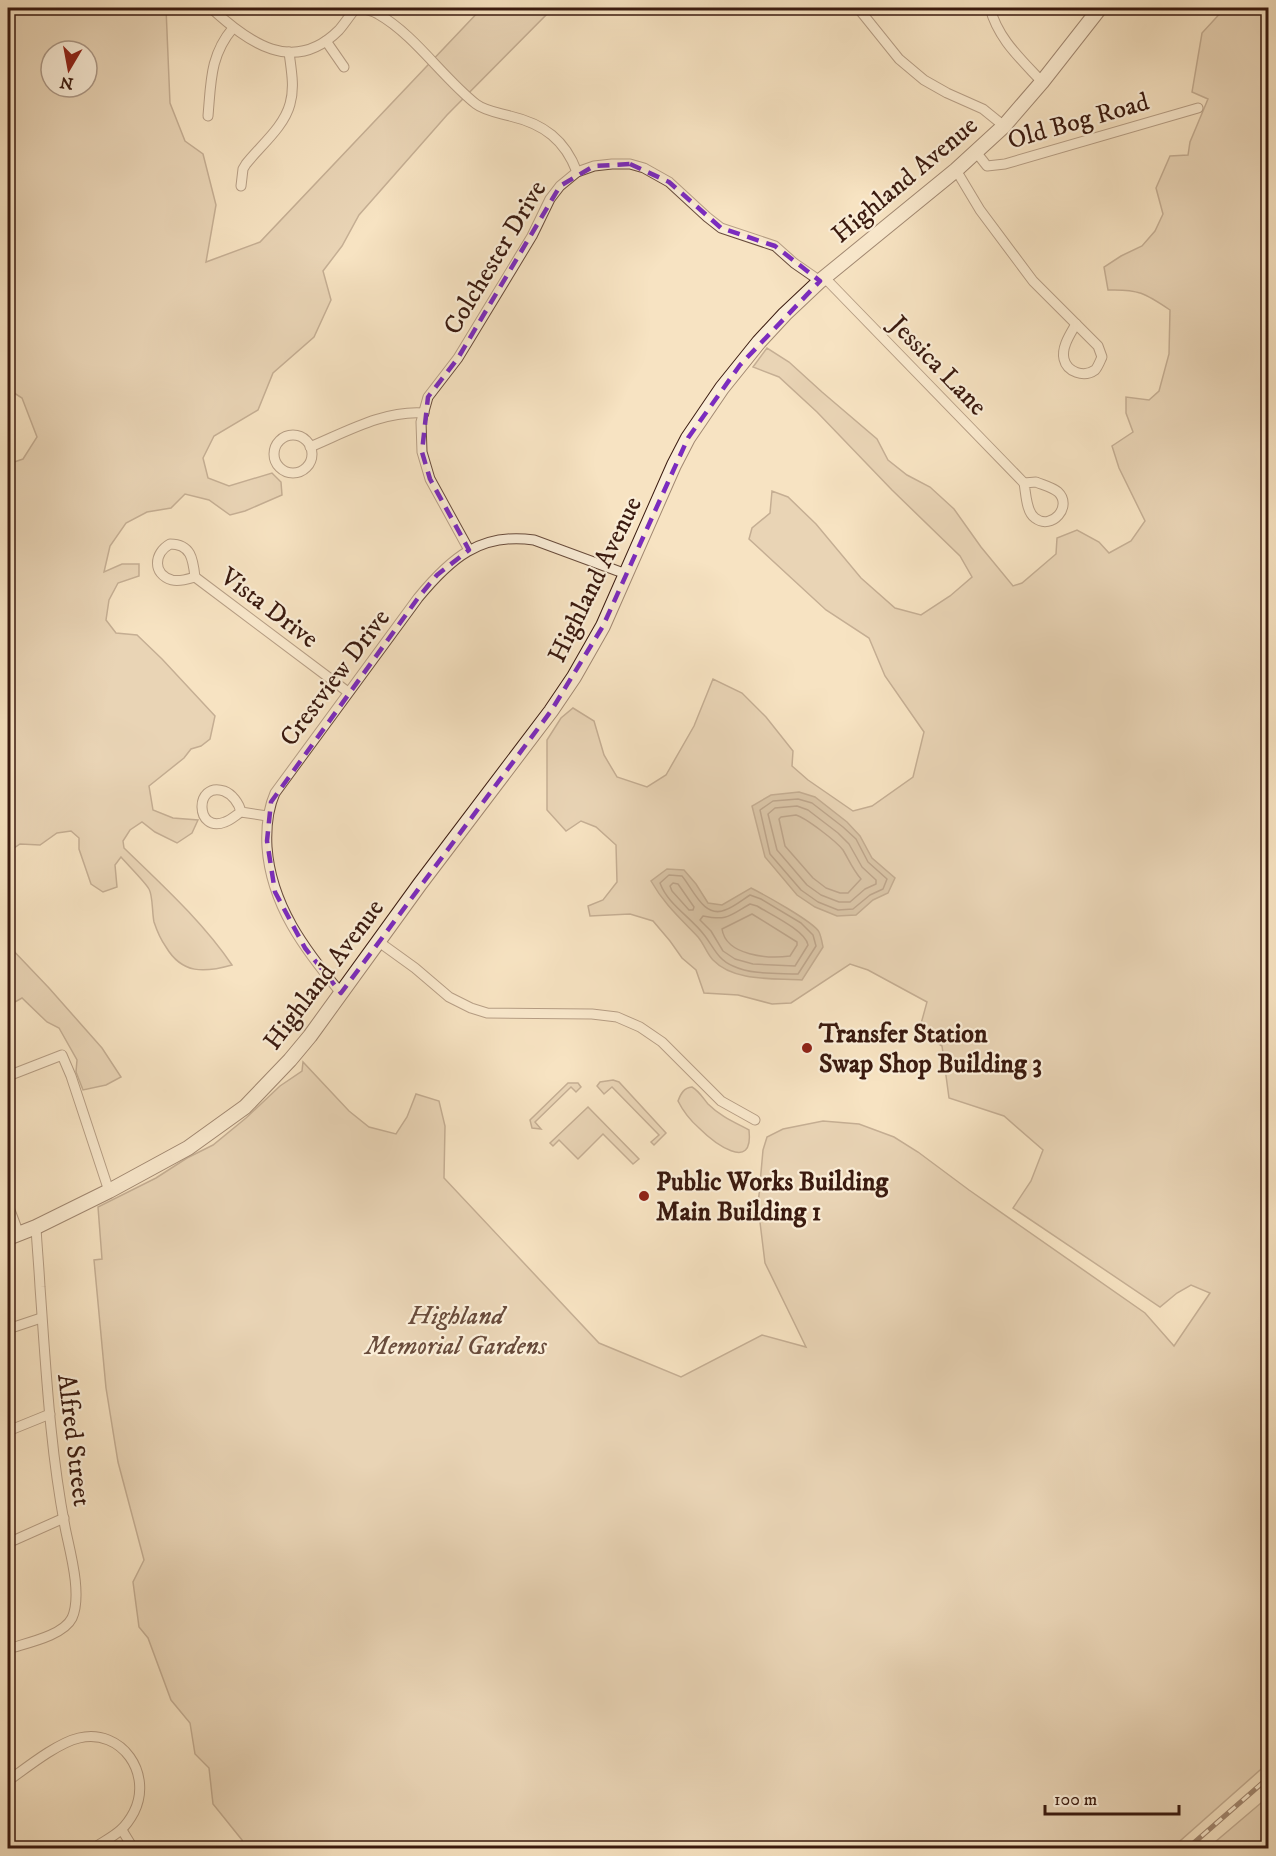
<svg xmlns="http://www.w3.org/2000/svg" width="1276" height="1856" viewBox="0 0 1276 1856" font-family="'IM FELL DW Pica',serif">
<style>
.green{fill:#d7c1a4;stroke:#886e5a;stroke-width:1.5;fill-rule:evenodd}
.water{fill:#b79f85;stroke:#856a56;stroke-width:1.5}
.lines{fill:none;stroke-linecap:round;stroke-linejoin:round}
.shore{stroke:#785c4a;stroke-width:1.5}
.street-casing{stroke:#694c3c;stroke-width:11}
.secondary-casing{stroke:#3a1a0f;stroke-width:16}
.street{stroke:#faedd7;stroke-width:9}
.secondary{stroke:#faedd7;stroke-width:14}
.rail-casing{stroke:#3a1a0f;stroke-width:5}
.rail{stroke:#faedd7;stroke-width:3;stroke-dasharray:9;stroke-linecap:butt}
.marked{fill:none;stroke:#7b2cbf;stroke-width:4.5;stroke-dasharray:12 8;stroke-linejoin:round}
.poi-dot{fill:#8f2418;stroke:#faedd7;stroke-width:2}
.labels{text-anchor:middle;stroke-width:4.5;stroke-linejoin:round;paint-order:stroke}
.street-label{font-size:26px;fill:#3a1a0f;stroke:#faedd7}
.poi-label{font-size:26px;font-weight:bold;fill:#3a1a0f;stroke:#faedd7;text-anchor:start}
.park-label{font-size:26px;font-style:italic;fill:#694c3c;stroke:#faedd7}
</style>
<rect width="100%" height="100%" fill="#f7e3c2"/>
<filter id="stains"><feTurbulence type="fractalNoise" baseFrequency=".00333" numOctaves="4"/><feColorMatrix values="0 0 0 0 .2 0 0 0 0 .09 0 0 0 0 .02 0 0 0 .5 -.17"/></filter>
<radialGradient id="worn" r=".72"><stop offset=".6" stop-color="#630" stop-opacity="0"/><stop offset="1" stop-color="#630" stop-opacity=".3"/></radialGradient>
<g class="green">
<path d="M8 8H166L170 103 185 141 203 154 216 205 206 262 260 242 482 8H553L447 115 359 215 342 246 323 271 331 300 314 337 273 373 258 410 214 436 203 458 208 478 229 486 272 473 281 482 282 495 245 511 230 515 209 500 185 494 171 508 147 512 126 523 110 546 104 572 122 564H139V576L118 583 109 600 106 620 116 633 137 635 162 659 215 716 210 739 201 746 191 749 184 758 149 786 153 810 173 818 198 820 192 833 177 843 155 832 142 822 130 830 123 841 124 848C162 885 202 921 232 965 204 973 182 974 166 947 161 940 157 931 154 922 152 913 153 896 149 889 146 883 127 864 121 857L115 865 117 887 103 892 91 884 79 849V838L71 831 57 833 40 845 20 844 8 852V464L23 459 37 437 22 398 8 389ZM51 51H87V87H51Z"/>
<path d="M1225 8H1268V1763L1172 1848H245L242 1840 213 1804 209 1768 195 1754 190 1723 171 1700 148 1638 139 1627 133 1582 144 1560 118 1462 106 1388 94 1260 102 1259 98 1207 156 1178 187 1158 213 1145 246 1118 280 1086 302 1071 303 1062 349 1111 369 1127 396 1134 407 1117 416 1094 439 1101 445 1126 444 1178 599 1343 681 1377 762 1335 806 1347 765 1263 758 1206 763 1150 767 1137 783 1129 823 1121 859 1124 894 1137 918 1152 969 1190 1145 1313 1174 1346 1210 1293 1191 1285 1177 1293 1160 1307 1013 1208 1031 1181 1043 1150 1004 1116 949 1098 942 1046 919 1031 927 1002 868 970 850 964 791 1003 772 1004 738 995 704 993 696 970 682 958 670 941 653 921 630 914 590 916 588 906 603 900 617 882 616 845 596 827 581 821 566 831 547 810V740L561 718 573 708 594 721 604 755 617 777 647 787 666 775 694 726 713 679 742 693 766 717 793 751 792 766 808 780 853 811 872 806 913 777 924 732 885 676 869 638 826 610 749 539 752 528 770 513 772 491 788 497 816 524 861 578 895 608 921 615 950 596 972 577 960 556 892 490 817 412 779 377 753 367 767 348 789 362 822 392 877 439 888 460 907 475 930 487 954 509 981 547 1013 586 1022 583 1056 554 1057 538 1077 530 1099 542 1109 553 1131 541 1145 521 1119 468 1112 446 1133 432 1126 413V397L1149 400 1159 391 1169 354 1170 310C1145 293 1138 289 1108 290L1104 267 1121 256 1142 246 1155 231 1163 214 1156 188 1170 156 1188 155 1190 142 1208 99 1192 92 1202 33Z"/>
<path d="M8 945 49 988 102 1048 121 1077 106 1085 83 1090 76 1072 77 1060 59 1028 47 1022 22 998 8 1006Z"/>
<path d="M613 1080 619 1082 666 1133 654 1145 651 1142 659 1135 612 1087 604 1094 597 1086 600 1082Z"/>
<path d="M568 1083H578L581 1087 576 1092 571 1087 535 1122 541 1129 532 1128 530 1120Z"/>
<path d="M692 1087C699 1091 703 1098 708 1104 720 1116 734 1122 749 1130 754 1174 713 1142 699 1128 691 1121 683 1111 678 1101 681 1093 684 1088 692 1087Z"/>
<path d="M588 1107 639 1159 633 1164 603 1134 578 1159 559 1140 553 1146 550 1143Z"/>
<path d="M1268 1797V1848H1208Z"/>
</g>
<g class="water">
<path d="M799 792 815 797 847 822 860 836 872 858 895 878 888 893 873 900 856 915 837 916 815 907 797 895 765 857 752 806 771 795Z"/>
<path d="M667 869 684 870 696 884 708 903 722 905 751 888C763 894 814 922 819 932 821 936 822 942 823 947L802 980C774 978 734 982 713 960 707 954 704 944 698 937 680 918 664 904 651 881Z"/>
</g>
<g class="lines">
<g class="shore">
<path d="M798 799 812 803 843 827 856 839 868 862 887 879 883 889 870 895 853 909 838 910 818 902 801 890 770 854 760 810 773 801Z"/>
<path d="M797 806 808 810 838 833 849 844 862 867 876 880V884L865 889 850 902H839L821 895 807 885 777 850 768 814 775 808Z"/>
<path d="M796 815C806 818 836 841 843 850 849 860 853 870 861 879L848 893H840L826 888 813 878 785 846 779 819 781 817Z"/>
<path d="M669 875 682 876C693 889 704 919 725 910 734 907 742 900 750 895L761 899 801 923 813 935 816 946 798 974C777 973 752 975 733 966 718 960 714 948 705 936 691 917 668 905 660 883Z"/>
<path d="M673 883 678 884 694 907 693 910H689L672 891 670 886Z"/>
<path d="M750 904 757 906C770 914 806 931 808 945L795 966 753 964 735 959 723 951 711 931 700 920 703 916C728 921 729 916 750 904Z"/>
<path d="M752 914 797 942V945L790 956C769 959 726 956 722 929Z"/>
</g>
<defs>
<g id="street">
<path d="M211 8C248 42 293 76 339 30 345 23 350 15 356 8"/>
<path d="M360 8C366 9 373 11 378 14 415 35 442 77 476 104 485 111 500 113 510 116 544 124 565 140 577 172"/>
<path d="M858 8 899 59 924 80 947 93 983 109 1004 126"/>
<path d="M990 8C998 39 1021 59 1042 82"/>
<path d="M326 41 344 67"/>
<path d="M208 116C211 82 210 55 233 28"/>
<path d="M976 152 987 166 1005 164 1198 108"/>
<path d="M956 170 980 210 1033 281 1076 324"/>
<path d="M241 186 243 169 246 164C260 146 284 127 290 104 295 87 291 69 289 52"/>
<path d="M824 277 1024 483"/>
<path d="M1076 324 1098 346 1102 357C1100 361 1098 367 1095 370 1084 378 1067 372 1064 359 1061 347 1071 333 1076 324Z"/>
<circle cx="293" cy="454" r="19"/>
<path d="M310 447C346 432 384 410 424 413"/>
<path d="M1036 482C1043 485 1052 487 1058 492 1073 506 1052 531 1035 518 1026 512 1026 493 1024 483Z"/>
<path d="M170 544C191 544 193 559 195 577 188 579 180 582 172 580 152 574 154 553 170 544Z"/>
<path d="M469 550 430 479 422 452 421 422 428 397 458 358 532 236 550 199 560 186 577 172 594 166 612 164H630L644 168 669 182 707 217 721 228 775 246 794 263 820 281"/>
<path d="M195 577 348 692"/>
<path d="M241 812C239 803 232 794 224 791 194 781 195 834 225 822 231 820 236 815 241 812L267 816"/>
<path d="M379 942 415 968 449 997 471 1008 487 1013 592 1014 617 1017 640 1027 662 1042 721 1101 755 1120"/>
<path d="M341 993C305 950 271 905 267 847 266 828 267 811 275 793L418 598C450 559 480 532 534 540L626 574"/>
<path d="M8 1076 62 1055 71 1076 109 1191"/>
<path d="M8 1205 19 1234"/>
<path d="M8 1329 41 1318"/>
<path d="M8 1431 50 1414"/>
<path d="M8 1543 64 1518"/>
<path d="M8 1649C26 1643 63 1636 72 1618 82 1596 71 1555 66 1532 50 1451 46 1369 40 1287 39 1267 37 1247 36 1227"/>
<path d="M8 1781C26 1768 57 1743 79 1738 122 1728 153 1774 134 1812 123 1833 112 1836 94 1848"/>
<path d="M122 1830 133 1848"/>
</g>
<path id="secondary" d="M8 1238 36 1227 109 1191 188 1148 245 1107 290 1060 310 1036 420 884 551 711 574 677 603 626 674 465 688 438 722 388 759 342 785 314 820 281 956 170 1004 126 1042 82 1100 8"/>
</defs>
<use href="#street" class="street-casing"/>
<use href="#secondary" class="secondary-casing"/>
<use href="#street" class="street"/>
<use href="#secondary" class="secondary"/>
<defs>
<path id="rail" d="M1188 1848 1268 1778"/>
</defs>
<use href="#rail" class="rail-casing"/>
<use href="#rail" class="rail"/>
</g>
<path d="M0 0H1276V1856H0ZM630 164 669 182 721 228 775 246 820 281 740 365 688 438 603 626 551 711 341 993 305 948 275 892 267 841 271 802 418 598 437 575 469 550 430 479 422 452 428 397 458 358 560 186 594 166Z" fill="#f7e3c2" fill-opacity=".55" fill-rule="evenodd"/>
<path class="marked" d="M630 164 669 182 721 228 775 246 820 281 740 365 688 438 603 626 551 711 341 993 305 948 275 892 267 841 271 802 418 598 437 575 469 550 430 479 422 452 428 397 458 358 560 186 594 166Z"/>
<g class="poi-dot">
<circle cx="807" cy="1048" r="6"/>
<circle cx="644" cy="1196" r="6"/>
</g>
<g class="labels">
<g class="street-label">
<text transform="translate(1078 120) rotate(-16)" y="9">Old Bog Road</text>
<text transform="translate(904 179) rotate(-40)" y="9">Highland Avenue</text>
<text transform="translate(494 257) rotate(-59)" y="9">Colchester Drive</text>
<text transform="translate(939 365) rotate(46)" y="9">Jessica Lane</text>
<text transform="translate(594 579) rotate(-64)" y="9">Highland Avenue</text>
<text transform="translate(270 607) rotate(37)" y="9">Vista Drive</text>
<text transform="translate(334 677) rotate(-53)" y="9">Crestview Drive</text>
<text transform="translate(323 974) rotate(-53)" y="9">Highland Avenue</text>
<text transform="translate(75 1440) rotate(83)" y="9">Alfred Street</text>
</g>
<g class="poi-label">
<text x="819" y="1042">Transfer Station<tspan x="819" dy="30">Swap Shop Building 3</tspan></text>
<text x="656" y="1190">Public Works Building<tspan x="656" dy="30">Main Building 1</tspan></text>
</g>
<g class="park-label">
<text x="456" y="1324">Highland<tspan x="456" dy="30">Memorial Gardens</tspan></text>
</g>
</g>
<rect width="1276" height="1856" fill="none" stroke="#f7e3c2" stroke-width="30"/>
<rect x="9" y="9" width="1258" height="1838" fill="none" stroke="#3a1a0f" stroke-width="3"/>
<rect x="15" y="15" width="1246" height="1826" fill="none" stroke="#3a1a0f" stroke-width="1.5"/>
<g transform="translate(69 69) rotate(190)"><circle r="28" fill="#faedd7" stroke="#ad9987" stroke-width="1.5"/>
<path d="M0-4.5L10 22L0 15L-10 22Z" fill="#8f2418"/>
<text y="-9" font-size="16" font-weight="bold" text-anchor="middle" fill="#3a1a0f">N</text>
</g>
<path d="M1045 1805v9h134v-9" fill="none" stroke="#3a1a0f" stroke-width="3"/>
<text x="1054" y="1805" font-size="18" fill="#3a1a0f" stroke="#faedd7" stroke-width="4.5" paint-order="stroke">100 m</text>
<rect width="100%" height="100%" filter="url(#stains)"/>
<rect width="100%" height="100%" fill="url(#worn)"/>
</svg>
